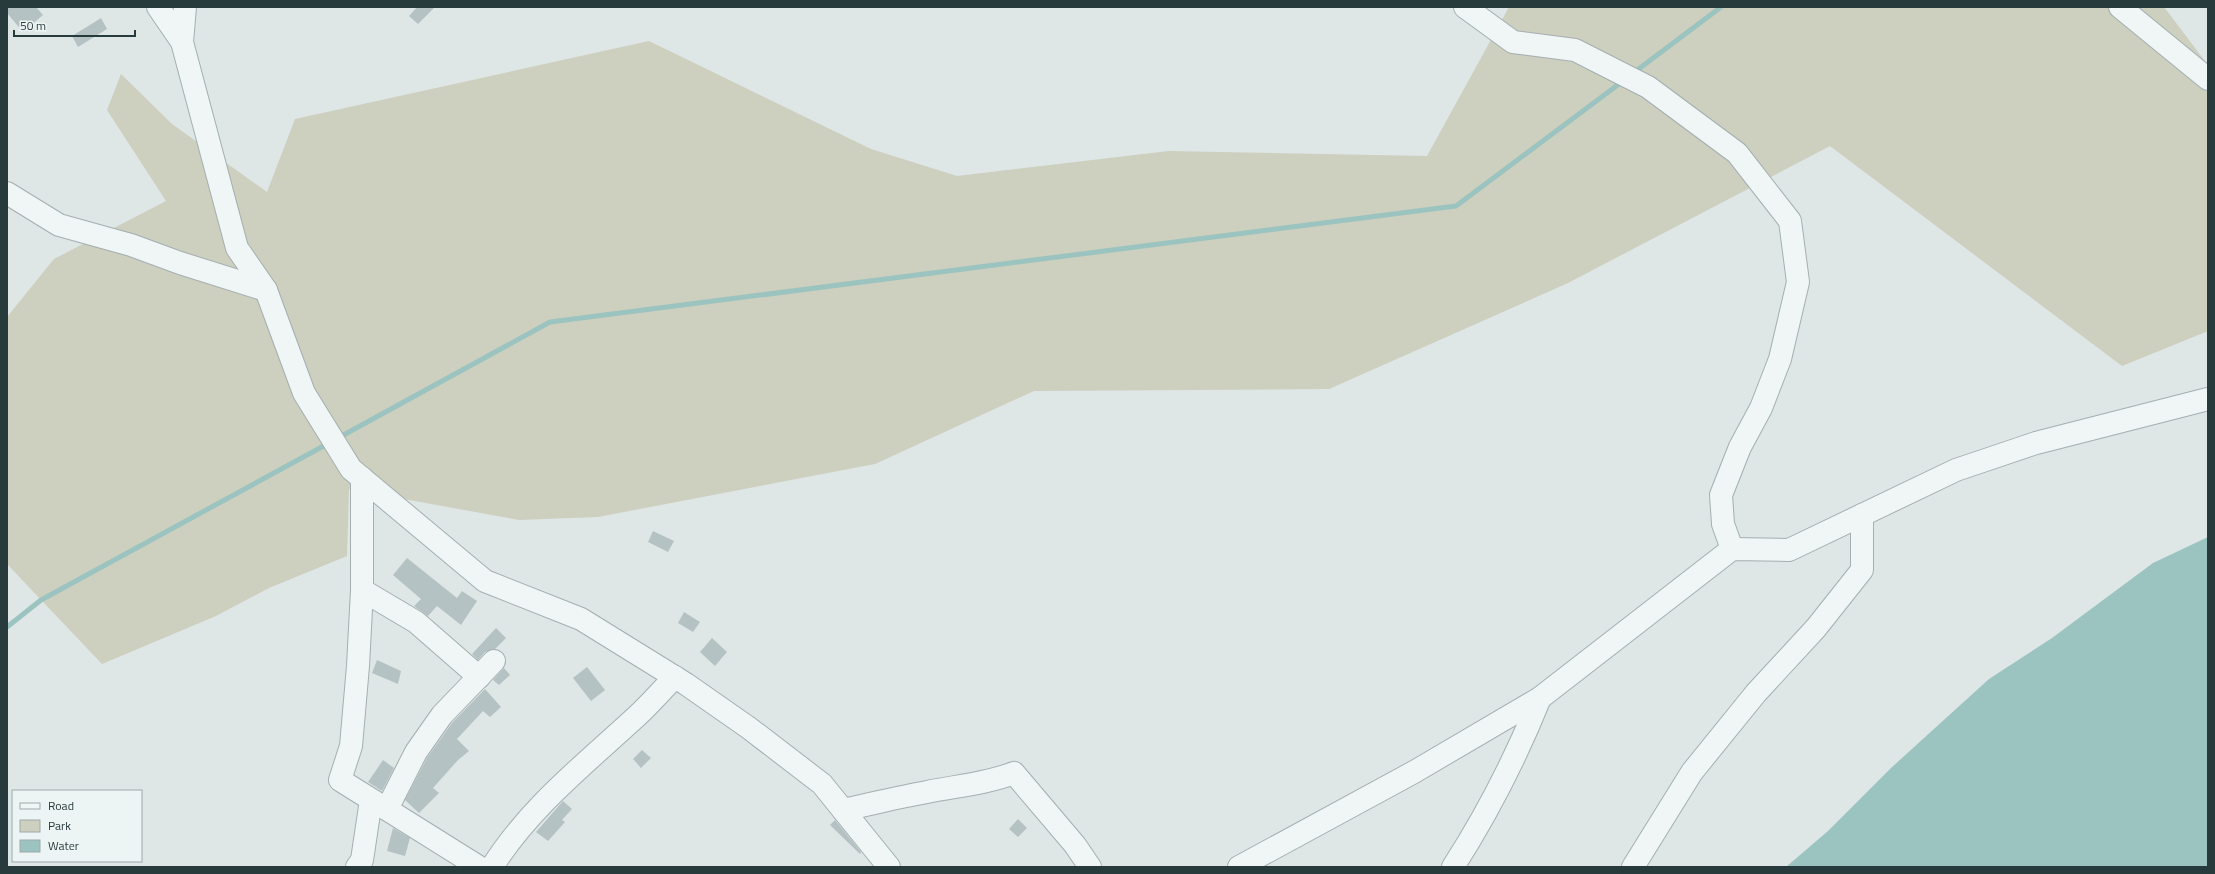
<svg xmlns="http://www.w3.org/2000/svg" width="2215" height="874" viewBox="0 0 2215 874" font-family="'Titillium Web',sans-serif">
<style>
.green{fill:#cdcfbf}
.water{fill:#9bc4c0}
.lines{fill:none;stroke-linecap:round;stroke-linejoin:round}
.stream{stroke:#9bc4c0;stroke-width:5}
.building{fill:#b5c2c3}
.minor-casing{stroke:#a4afb0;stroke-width:24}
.minor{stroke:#f0f5f5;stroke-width:22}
</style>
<rect width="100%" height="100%" fill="#dee6e6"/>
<path class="green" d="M1509 7H2164L2208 65V331L2122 366 1830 146 1568 283 1329 389 1034 391 875 464 598 517 519 520 349 489 347 556 269 588 216 616 102 664 7 564V317L54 259 166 201 107 110 121 74 172 124 267 192 295 119 649 41 871 149 957 176 1169 151 1427 156Z"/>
<path class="water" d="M2208 537V867H1786L1828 831 1891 768 1989 679 2052 638 2153 563Z"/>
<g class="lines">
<g class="stream">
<path d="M1632 74 1721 7"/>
<path d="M338 438 550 322 1456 206 1623 81"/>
<path d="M7 627 41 600 329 443"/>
</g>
</g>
<g class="building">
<path d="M7 7H36L43 15 23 32 7 13Z"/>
<path d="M417 7H435L418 24 409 16Z"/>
<path d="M101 18 107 29 78 47 72 36Z"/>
<path d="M653 531 674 541 668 552 648 542Z"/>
<path d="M407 558 457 598 462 591 477 601 461 625 437 606 428 616 414 606 421 599 393 575Z"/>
<path d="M684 612 700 622 693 632 678 623Z"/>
<path d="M496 628 506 638 495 649 485 652 478 660 472 654Z"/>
<path d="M712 638 727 652 715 666 700 652Z"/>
<path d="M377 660 401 671 398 684 372 673Z"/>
<path d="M587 667 605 690 591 701 573 678Z"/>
<path d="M504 668 510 675 499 685 493 680Z"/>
<path d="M485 689 501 707 490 717 483 711 457 739 469 751 458 760 433 788 439 793 419 813 405 800 427 758 452 723Z"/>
<path d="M642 750 651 758 641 768 633 759Z"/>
<path d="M383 760 394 768 382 791 368 782Z"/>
<path d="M563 801 572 809 562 820 565 822 548 841 536 832Z"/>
<path d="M1018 819 1027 828 1018 837 1009 829Z"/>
<path d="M835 820 861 852 860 854 830 825Z"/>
<path d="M393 828 410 838 405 856 387 851Z"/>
</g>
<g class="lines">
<defs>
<g id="minor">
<path d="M158 7 182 42 237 248 266 290 304 393 351 469 485 581 581 619 686 684 749 728 822 784 889 867"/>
<path d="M1465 7 1513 42 1575 50 1648 87 1737 153 1790 221 1798 282 1780 359 1761 408 1740 447 1721 495 1723 524 1732 549"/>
<path d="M2120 7 2208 79"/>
<path d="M182 42 185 7"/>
<path d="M7 193 59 225 131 245 180 263 266 290"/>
<path d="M362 478V590L358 666 351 746 340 780 479 867"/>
<path d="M362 590 416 622 479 677"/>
<path d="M387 809 416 752 442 715 494 661"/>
<path d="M843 810C871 804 899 797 927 792 956 786 985 784 1014 773L1075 845 1090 867"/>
<path d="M357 867 362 860 371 800"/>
<path d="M492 867C530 807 585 764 637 716 650 704 662 690 675 677"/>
<path d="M1239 867 1414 772 1540 698 1732 549 1789 550 1956 470 2036 443 2208 399"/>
<path d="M1453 867C1489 811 1515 760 1540 698"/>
<path d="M1633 867 1692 772 1756 693 1816 628 1862 570V515"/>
</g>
</defs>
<use href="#minor" class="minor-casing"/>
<use href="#minor" class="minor"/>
</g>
<rect width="2215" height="874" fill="none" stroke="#283b3c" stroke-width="16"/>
<rect x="12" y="790" width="130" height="72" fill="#edf4f4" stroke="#9eaaaa"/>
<rect x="20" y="803" width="20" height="6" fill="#f0f5f5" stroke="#9eaaaa"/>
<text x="48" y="810" font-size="12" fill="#283b3c">Road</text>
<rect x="20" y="820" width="20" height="12" fill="#cdcfbf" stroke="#9eaaaa"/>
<text x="48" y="830" font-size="12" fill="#283b3c">Park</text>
<rect x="20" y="840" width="20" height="12" fill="#9bc4c0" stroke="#9eaaaa"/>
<text x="48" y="850" font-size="12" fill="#283b3c">Water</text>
<path d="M14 30v6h121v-6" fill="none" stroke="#283b3c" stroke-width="2"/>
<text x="20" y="30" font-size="12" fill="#283b3c" stroke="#edf4f4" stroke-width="3" paint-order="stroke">50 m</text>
</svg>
